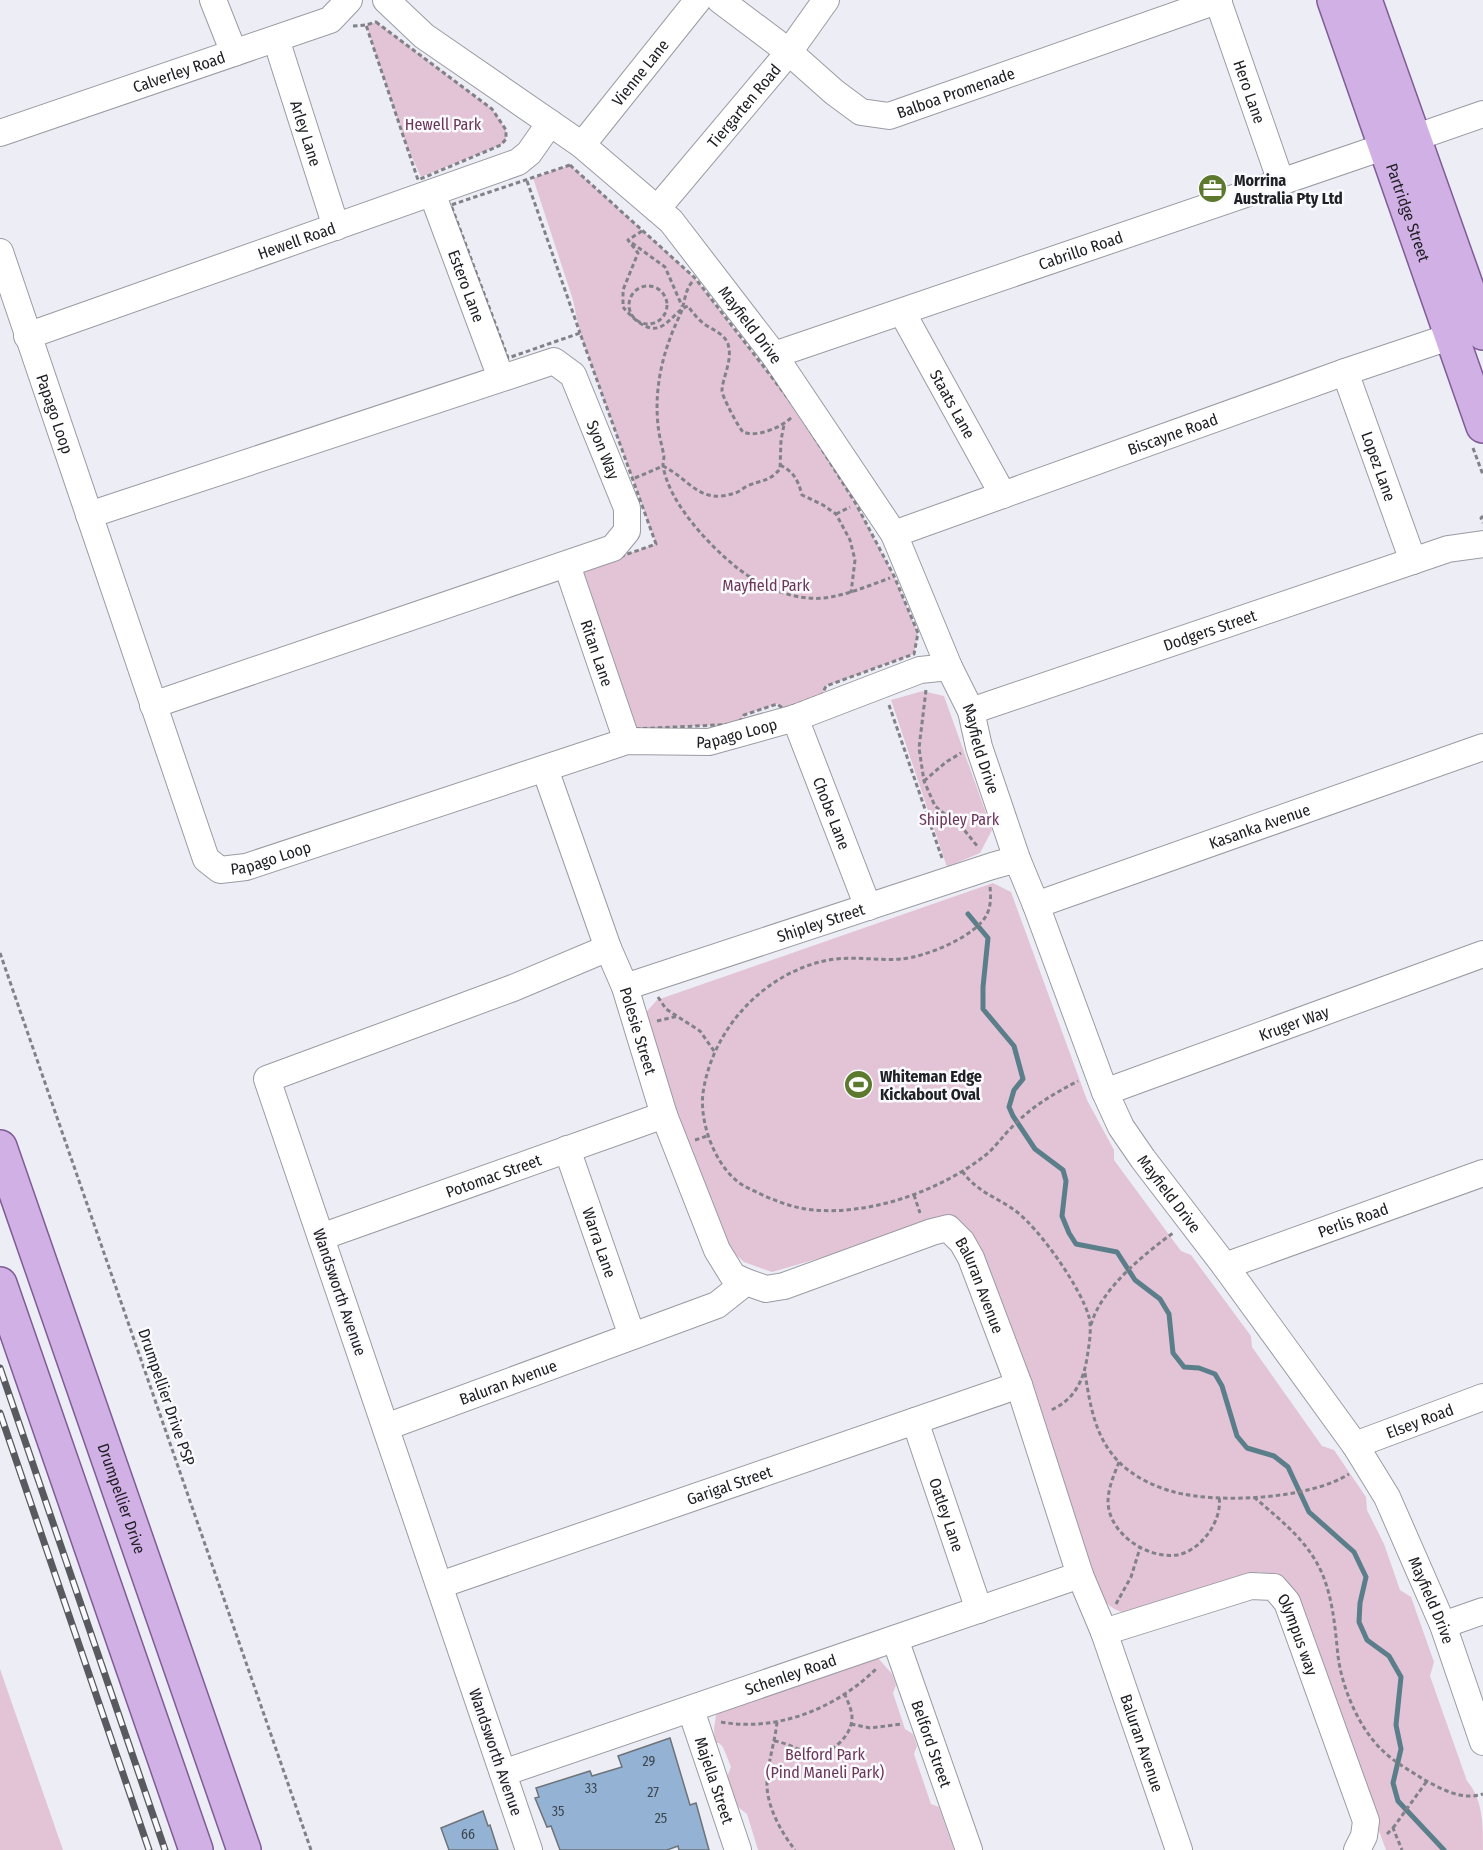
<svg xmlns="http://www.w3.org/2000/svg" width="1483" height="1850" viewBox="0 0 1483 1850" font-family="'Fira Sans Condensed',sans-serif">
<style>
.green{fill:#e3c4d6}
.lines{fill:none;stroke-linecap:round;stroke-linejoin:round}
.stream{stroke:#5a7e8a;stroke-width:5}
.building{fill:#94b3d4;stroke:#6e7379;stroke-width:1.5}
.minor-casing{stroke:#9a9ba3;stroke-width:28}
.major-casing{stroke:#7f5c96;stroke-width:36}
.path{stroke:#818287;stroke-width:3;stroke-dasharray:4.5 3;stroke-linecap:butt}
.minor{stroke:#fff;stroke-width:26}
.major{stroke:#d1b0e5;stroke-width:33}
.rail-casing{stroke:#595a5f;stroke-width:7}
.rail{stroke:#fafafe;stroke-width:4.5;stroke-dasharray:14;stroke-linecap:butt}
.labels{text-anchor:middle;stroke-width:5;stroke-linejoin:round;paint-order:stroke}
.number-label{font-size:14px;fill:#3d4650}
.street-label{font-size:16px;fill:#202124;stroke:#fafafe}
.park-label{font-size:16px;fill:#6b3658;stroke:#fafafe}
.poi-label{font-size:16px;font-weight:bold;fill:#202124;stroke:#fafafe;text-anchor:start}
</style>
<rect width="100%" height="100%" fill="#ecedf5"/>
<g class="green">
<path d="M376 22 492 109 506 130V139L501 145 421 177 406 144 366 25Z"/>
<path d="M570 165 695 278 798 411 856 504 894 576 918 633 914 654 826 686 822 695 784 709 777 704 744 715 738 724 633 729 579 571 656 544 580 333 573 300 533 178Z"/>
<path d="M923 691 944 696 992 830 980 853 947 867 891 700Z"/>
<path d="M993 883 1011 892 1087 1100 1114 1150V1160L1181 1251 1191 1255 1251 1336 1252 1347 1322 1446 1334 1450 1366 1497 1367 1510 1384 1544 1400 1590 1411 1597 1434 1662 1430 1676 1467 1781C1483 1800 1483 1823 1483 1850H1386L1350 1752 1274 1575 1258 1572 1134 1613C1117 1613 1109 1608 1100 1594L947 1221 772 1272 744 1262 727 1247 639 1020 657 1000Z"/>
<path d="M867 1657 878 1658 892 1674 896 1685 893 1693 905 1729 913 1734 917 1746 914 1754 931 1804 939 1807 954 1850H758L747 1814 738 1807 727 1777 731 1767 723 1747 719 1743H715L714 1729 716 1715 725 1707Z"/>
<path d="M0 1669 63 1850H0Z"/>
</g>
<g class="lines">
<path class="stream" d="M968 914 988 938 983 987V1009L1014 1046 1023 1079 1014 1090 1009 1107 1013 1116 1035 1149 1063 1170 1066 1181 1062 1216 1069 1233 1076 1244 1117 1252 1135 1280 1160 1299 1169 1314 1173 1353 1184 1367 1199 1368 1215 1374 1222 1386 1237 1436 1247 1448 1274 1456 1288 1467 1309 1512 1354 1552 1366 1577 1360 1603 1359 1622 1367 1640 1389 1656 1401 1677 1396 1725 1401 1749 1393 1783 1398 1801 1444 1850"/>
</g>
<g class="building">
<path d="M670 1738 690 1805 696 1803 709 1850H679L678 1846 667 1850H560L551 1826 547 1827 535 1798 539 1797 536 1788 590 1771 592 1776 622 1767 618 1756Z"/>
<path d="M483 1811 488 1826 490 1825 498 1850H449L441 1828Z"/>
</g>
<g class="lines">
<defs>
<g id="minor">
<path d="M213 0 234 53"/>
<path id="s1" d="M386 0 424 36 582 145 671 221 774 355 894 534 949 667 971 711 979 747 1017 859 1036 905 1105 1092 1121 1127 1143 1159 1225 1266 1355 1445 1387 1497 1443 1625 1483 1742"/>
<path id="s2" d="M720 0 789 52 834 92 861 112 889 116 1219 0"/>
<path id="s3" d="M1218 1 1281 182"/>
<path id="s4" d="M276 39 336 227"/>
<path id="s5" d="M0 133 330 20 349 0"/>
<path d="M1414 138 1483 114"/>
<path id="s6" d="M582 145 698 0"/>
<path id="s7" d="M432 193 501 378"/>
<path id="s8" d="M657 209 789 52 826 0"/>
<path id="s9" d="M0 252 206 859 220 870 246 867 627 741 709 742 795 718 920 670 949 667"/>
<path id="s10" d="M902 312 1003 495"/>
<path id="s11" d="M27 336 518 162 529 153 550 123"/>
<path id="s12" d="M774 355 1386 146"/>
<path id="s13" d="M1345 372 1413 561"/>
<path id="s14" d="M89 515 554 361 573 375 627 508V531L613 548 153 705"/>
<path id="s15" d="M894 534 1345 372 1452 336"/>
<path id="s16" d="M567 565 627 741"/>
<path id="s17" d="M971 711 1448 549 1483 544"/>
<path id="s18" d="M795 718 868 907"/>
<path id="s19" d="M545 769 608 948 625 987 664 1115 717 1250 733 1276 746 1282"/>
<path id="s20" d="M1036 905 1483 747"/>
<path id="s21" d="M625 987 992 866 1017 859"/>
<path id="s22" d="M1105 1092 1483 954"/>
<path id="s23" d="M567 1149 632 1336"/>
<path id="s24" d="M321 1237 664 1115"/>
<path id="s25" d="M1225 1266 1483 1173"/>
<path id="s26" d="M915 1421 979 1610"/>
<path id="s27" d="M386 1427 717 1305 746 1282 766 1289 784 1286 932 1232 948 1228 962 1242 971 1258 1019 1385 1080 1575 1104 1632 1179 1850"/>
<path id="s28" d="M1355 1445 1483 1397"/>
<path id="s29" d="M440 1585 1019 1385"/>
<path d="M1443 1625 1483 1611"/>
<path id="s30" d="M1104 1632 1251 1586 1274 1587 1287 1602 1366 1821 1364 1836 1357 1850"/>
<path id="s31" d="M895 1639 969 1850"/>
<path id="s32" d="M691 1710 738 1850"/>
<path id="s33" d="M503 1773 1080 1575"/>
<path d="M529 1850 267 1079 513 988 608 948"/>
</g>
<g id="major">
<path id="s34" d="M1334 0 1483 426"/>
<path d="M1365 0 1483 333"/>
<path id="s35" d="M0 1147 244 1850"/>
<path d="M0 1284 196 1850"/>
</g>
</defs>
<use href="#minor" class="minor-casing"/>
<use href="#major" class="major-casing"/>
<g class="path">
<path d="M376 22 492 109 506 130V139L501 145 418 180 366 25Z"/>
<path d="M353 26 366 25"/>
<path d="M570 165 695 278 798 411 856 504 894 576 918 633 914 654 826 686 822 695 784 709 777 704 744 715 738 724 633 729 579 571 656 544 580 333 508 358 451 205Z"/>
<path d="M527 181 580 333"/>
<path d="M642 231 628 240 638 253 623 290V307C631 316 646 333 660 327 671 322 677 310 688 306 692 312 697 318 703 323 712 330 724 333 728 344 733 360 723 376 722 390 721 395 739 428 743 432 757 438 782 427 792 417"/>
<path d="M632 243 665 267 682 306"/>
<path d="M692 282C684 292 685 304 680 315 663 350 654 387 658 425 659 436 662 446 664 456 664 459 663 462 663 465 668 502 709 545 736 567 760 586 793 601 824 598 847 595 868 586 890 578"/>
<circle cx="648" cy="305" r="19"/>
<path d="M1473 448 1483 475"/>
<path d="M780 465C794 472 798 480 802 495L823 505 836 514 850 540 855 560 851 593"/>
<path d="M635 478 663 466C691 480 699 505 735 493 739 492 743 488 747 486 761 480 769 482 780 469L781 440 784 425"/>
<path d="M836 514 850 507"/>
<path d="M1483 516 1481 518 1483 523"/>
<path d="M926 690 919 748 924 781 935 806 965 831 978 847"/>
<path d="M889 705 943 861"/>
<path d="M924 781 946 762 961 753"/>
<path d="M990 887C991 896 991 906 987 914 976 937 925 957 901 959 875 961 850 955 824 961 762 975 712 1030 703 1093 699 1124 717 1172 746 1187 768 1198 790 1208 814 1210 873 1215 942 1190 987 1154 996 1146 1003 1136 1012 1127 1031 1107 1053 1094 1078 1081"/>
<path d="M0 953 311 1850"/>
<path d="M658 997 666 1009 700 1031 714 1051"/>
<path d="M657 1021 678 1016"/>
<path d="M695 1140 707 1136"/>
<path d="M962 1171C979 1194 996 1196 1017 1212 1041 1231 1081 1288 1089 1317 1092 1330 1089 1345 1087 1358 1083 1383 1073 1401 1049 1411"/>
<path d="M914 1195 920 1213"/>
<path d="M1091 1325C1100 1290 1144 1254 1173 1233"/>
<path d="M1085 1373C1090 1405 1095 1437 1118 1461 1132 1476 1155 1487 1174 1492 1219 1504 1310 1499 1349 1474"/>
<path d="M1119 1462C1114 1475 1108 1488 1108 1502 1109 1534 1147 1559 1177 1555 1201 1551 1223 1520 1219 1497"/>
<path d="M1254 1497C1280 1520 1306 1539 1321 1571 1333 1598 1335 1627 1338 1656 1342 1688 1359 1728 1382 1750 1394 1762 1409 1770 1423 1779 1441 1789 1462 1801 1483 1794"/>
<path d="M1116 1604 1131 1577 1140 1548"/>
<path d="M721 1722C777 1732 835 1709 876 1669"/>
<path d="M777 1722C775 1742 768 1761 767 1782 766 1805 781 1832 795 1850"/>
<path d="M851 1724 870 1728 902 1724"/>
<path d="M774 1741C789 1743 800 1752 814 1753 832 1755 852 1735 852 1718 852 1710 848 1702 845 1695"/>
<path d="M1393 1828 1427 1781"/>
<path d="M1387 1834 1393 1828 1402 1850"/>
</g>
<use href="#minor" class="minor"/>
<use href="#major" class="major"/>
<defs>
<g id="rail">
<path d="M0 1368 165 1850"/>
<path d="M0 1413 149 1850"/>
</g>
</defs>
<use href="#rail" class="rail-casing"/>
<use href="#rail" class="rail"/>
</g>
<defs>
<symbol id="office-disc" viewBox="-11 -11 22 22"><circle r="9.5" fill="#5d792e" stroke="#fafafe"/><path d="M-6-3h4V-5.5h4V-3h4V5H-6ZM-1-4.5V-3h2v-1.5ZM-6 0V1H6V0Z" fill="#fff"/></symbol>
<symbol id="stadium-disc" viewBox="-11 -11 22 22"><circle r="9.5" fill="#5d792e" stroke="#fafafe"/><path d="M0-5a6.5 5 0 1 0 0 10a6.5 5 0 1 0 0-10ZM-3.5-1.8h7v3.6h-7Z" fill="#fff"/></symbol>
</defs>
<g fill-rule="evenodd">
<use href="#office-disc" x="1196" y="172" width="33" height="33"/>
<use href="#stadium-disc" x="842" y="1068" width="33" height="33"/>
</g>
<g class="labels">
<g class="number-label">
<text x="649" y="1766">29</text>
<text x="591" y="1793">33</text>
<text x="653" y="1797">27</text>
<text x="558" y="1816">35</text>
<text x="661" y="1823">25</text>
<text x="468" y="1839">66</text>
</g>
<g class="street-label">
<text dy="6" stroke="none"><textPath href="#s5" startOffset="189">Calverley Road</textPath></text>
<text dy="6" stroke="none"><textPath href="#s6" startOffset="93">Vienne Lane</textPath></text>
<text dy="6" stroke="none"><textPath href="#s3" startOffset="96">Hero Lane</textPath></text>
<text dy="6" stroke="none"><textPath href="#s2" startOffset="279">Balboa Promenade</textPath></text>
<text dy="6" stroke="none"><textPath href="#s8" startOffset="135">Tiergarten Road</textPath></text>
<text dy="6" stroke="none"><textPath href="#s4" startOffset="99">Arley Lane</textPath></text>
<text dy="6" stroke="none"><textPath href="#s34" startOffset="225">Partridge Street</textPath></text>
<text dy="6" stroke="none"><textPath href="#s11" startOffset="286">Hewell Road</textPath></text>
<text dy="6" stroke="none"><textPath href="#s12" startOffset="324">Cabrillo Road</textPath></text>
<text dy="6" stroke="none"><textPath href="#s7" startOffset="99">Estero Lane</textPath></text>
<text dy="6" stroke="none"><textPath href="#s1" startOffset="492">Mayfield Drive</textPath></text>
<text dy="6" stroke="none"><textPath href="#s10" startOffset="105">Staats Lane</textPath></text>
<text dy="6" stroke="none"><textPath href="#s9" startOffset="171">Papago Loop</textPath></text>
<text dy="6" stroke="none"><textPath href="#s15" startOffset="296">Biscayne Road</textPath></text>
<text dy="6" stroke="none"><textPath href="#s14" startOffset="594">Syon Way</textPath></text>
<text dy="6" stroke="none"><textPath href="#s13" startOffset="100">Lopez Lane</textPath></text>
<text dy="6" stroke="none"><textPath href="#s17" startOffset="252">Dodgers Street</textPath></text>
<text dy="6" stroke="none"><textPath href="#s16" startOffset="93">Ritan Lane</textPath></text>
<text dy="6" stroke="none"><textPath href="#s9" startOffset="1197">Papago Loop</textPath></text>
<text dy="6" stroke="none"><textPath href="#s1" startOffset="978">Mayfield Drive</textPath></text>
<text dy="6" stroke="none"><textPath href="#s18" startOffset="102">Chobe Lane</textPath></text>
<text dy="6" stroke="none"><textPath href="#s20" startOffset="237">Kasanka Avenue</textPath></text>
<text dy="6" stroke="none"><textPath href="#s9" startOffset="711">Papago Loop</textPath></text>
<text dy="6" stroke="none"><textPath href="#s21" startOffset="206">Shipley Street</textPath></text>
<text dy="6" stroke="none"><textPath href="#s22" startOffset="201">Kruger Way</textPath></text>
<text dy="6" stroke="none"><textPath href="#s19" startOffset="278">Polesie Street</textPath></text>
<text dy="6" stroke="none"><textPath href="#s24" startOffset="183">Potomac Street</textPath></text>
<text dy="6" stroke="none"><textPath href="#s1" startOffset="1464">Mayfield Drive</textPath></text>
<text dy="6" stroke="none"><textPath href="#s25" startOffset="136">Perlis Road</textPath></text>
<text dy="6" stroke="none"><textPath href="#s23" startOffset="99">Warra Lane</textPath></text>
<text dy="6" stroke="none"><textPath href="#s27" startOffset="670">Baluran Avenue</textPath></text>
<text transform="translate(340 1292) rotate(71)" y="6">Wandsworth Avenue</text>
<text dy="6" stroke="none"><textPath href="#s27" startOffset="130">Baluran Avenue</textPath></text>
<text transform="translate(167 1397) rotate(71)" y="6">Drumpellier Drive PSP</text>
<text dy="6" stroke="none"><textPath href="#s28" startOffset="69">Elsey Road</textPath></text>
<text dy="6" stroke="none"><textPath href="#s29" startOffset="306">Garigal Street</textPath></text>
<text dy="6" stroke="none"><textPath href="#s35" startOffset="372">Drumpellier Drive</textPath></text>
<text dy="6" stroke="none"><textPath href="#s26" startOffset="99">Oatley Lane</textPath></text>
<text dy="6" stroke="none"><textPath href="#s1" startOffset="1950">Mayfield Drive</textPath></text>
<text dy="6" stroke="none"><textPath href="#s30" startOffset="231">Olympus way</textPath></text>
<text dy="6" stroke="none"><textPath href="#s33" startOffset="304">Schenley Road</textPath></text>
<text dy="6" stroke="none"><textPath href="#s31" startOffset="111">Belford Street</textPath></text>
<text dy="6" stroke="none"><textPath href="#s27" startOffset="1156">Baluran Avenue</textPath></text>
<text transform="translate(496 1752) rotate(71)" y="6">Wandsworth Avenue</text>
<text dy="6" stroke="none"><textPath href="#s32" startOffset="74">Majella Street</textPath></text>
</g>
<g class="park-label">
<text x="443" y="130">Hewell Park</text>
<text x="766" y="591">Mayfield Park</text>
<text x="959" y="825">Shipley Park</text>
<text x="825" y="1760">Belford Park<tspan x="825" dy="18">(Pind Maneli Park)</tspan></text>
</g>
<g class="poi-label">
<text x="1234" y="186">Morrina<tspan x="1234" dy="18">Australia Pty Ltd</tspan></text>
<text x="880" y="1082">Whiteman Edge<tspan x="880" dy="18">Kickabout Oval</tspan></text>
</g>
</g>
</svg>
